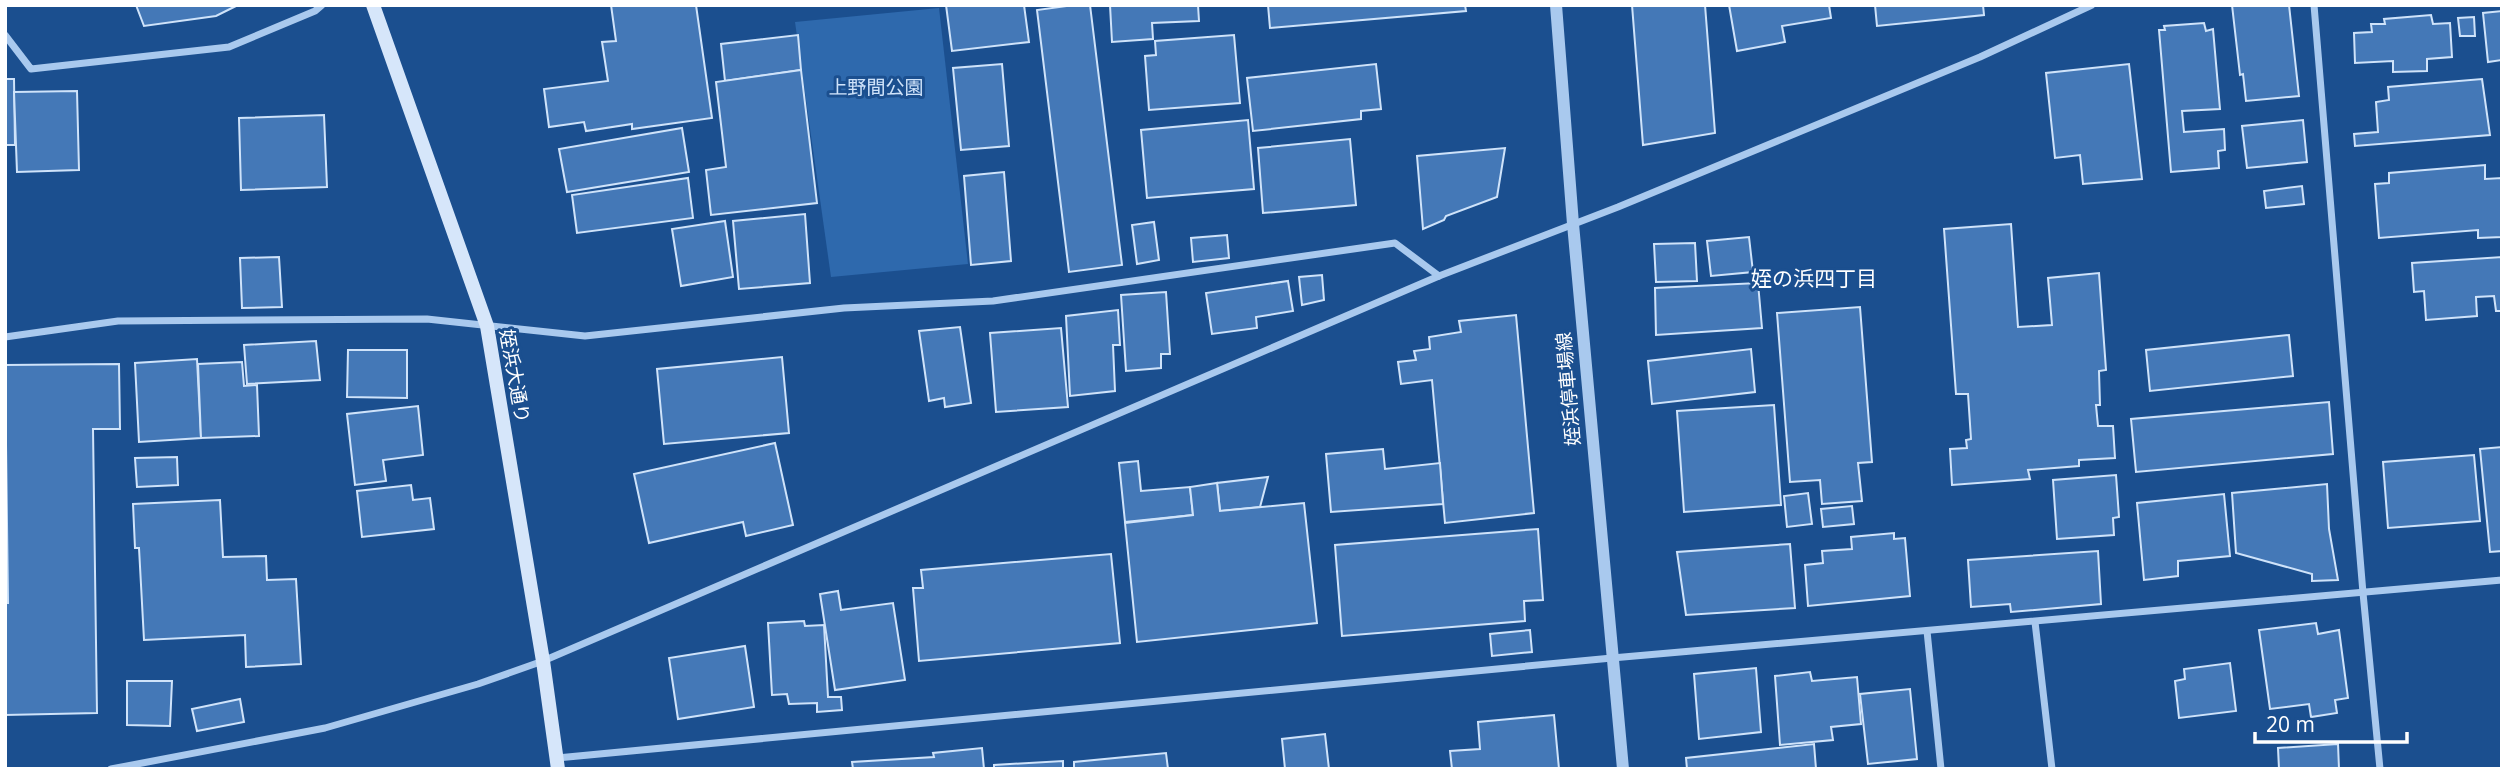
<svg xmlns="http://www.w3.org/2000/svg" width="2507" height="774" viewBox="0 0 2507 774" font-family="'Open Sans','Noto Sans JP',sans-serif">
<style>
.green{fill:#2e69ad}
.building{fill:#4478b7;stroke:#cfe3fa;stroke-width:2}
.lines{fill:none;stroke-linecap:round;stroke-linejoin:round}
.minor{stroke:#a9c9ee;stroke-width:7}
.tertiary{stroke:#a9c9ee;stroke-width:12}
.secondary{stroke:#d6e6fa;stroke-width:14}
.labels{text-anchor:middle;stroke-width:6;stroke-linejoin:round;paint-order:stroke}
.park-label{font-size:19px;fill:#cfe3fa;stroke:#1b4f8f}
.street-label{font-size:19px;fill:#fff;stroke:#1b4f8f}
.neighbourhood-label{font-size:21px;fill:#fff;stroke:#1b4f8f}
</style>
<rect width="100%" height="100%" fill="#1b4f8f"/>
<path class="green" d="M939 8 968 264 831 277 795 22Z"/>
<g class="building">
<path d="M136 5H238L216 16 144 26Z"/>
<path d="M611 5H696L712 118 632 129V124L586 131 584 122 549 127 544 89 608 81 602 42 616 41Z"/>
<path d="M946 5H1024L1029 42 952 51Z"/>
<path d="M1074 5H1090L1122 265 1069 272 1037 10Z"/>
<path d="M1110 5H1198L1199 21 1152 23 1153 39 1112 42Z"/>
<path d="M1268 5H1465L1466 11 1270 28Z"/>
<path d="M1632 5H1705L1715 133 1643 145Z"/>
<path d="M1729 5H1829L1831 18 1782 26 1785 42 1737 51Z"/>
<path d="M1875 5H1983L1984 15 1877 26Z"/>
<path d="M2232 5H2289L2299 96 2246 101 2243 74 2240 75Z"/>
<path d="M2502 11V60L2488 62 2483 13Z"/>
<path d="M2431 15 2433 24 2450 23 2452 57 2427 59V71L2393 72V61L2355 63 2354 33 2372 32 2371 24H2385L2384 19Z"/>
<path d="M2474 17 2475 36H2460L2458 18Z"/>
<path d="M2204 23 2206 31 2213 29 2220 109 2182 111 2184 132 2224 129 2225 150 2218 151 2219 168 2171 172 2159 30H2165L2164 26Z"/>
<path d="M798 35 801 70 725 81 721 44Z"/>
<path d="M1234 35 1240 103 1149 110 1145 56 1156 55 1155 41Z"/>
<path d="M1002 64 1009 146 961 150 953 68Z"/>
<path d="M1376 64 1381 109 1361 111V119L1253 131 1247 78Z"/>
<path d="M2129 64 2142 179 2083 184 2080 155 2055 158 2046 73Z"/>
<path d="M801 70 817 203 711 215 706 170 726 167 716 82Z"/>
<path d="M5 79H14L15 145H5Z"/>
<path d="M2482 79 2490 135 2355 146 2354 134 2378 132 2376 102 2389 100 2388 87Z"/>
<path d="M77 91 79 170 17 172 14 92Z"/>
<path d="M324 115 327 187 241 190 239 118Z"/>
<path d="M1248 120 1254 189 1147 198 1141 130Z"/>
<path d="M2303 120 2307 162 2247 168 2242 126Z"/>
<path d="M682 128 689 172 567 192 559 149Z"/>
<path d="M1350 139 1356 205 1263 213 1258 148Z"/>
<path d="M1505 148 1497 197 1446 216 1444 220 1423 229 1417 156Z"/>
<path d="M2485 165V179L2502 178V237L2478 238V230L2379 238 2375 184 2389 183V173Z"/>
<path d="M1004 172 1011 261 971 265 964 176Z"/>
<path d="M688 178 693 218 577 233 572 195Z"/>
<path d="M2302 186 2304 204 2266 208 2264 191Z"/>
<path d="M805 214 810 283 739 289 733 221Z"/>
<path d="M725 221 733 277 681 286 672 229Z"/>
<path d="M1154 222 1159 260 1137 264 1132 225Z"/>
<path d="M2011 224 2018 327 2052 325 2048 278 2099 273 2106 370 2099 371 2100 405H2096L2098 426H2113L2115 458 2079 460V466L2028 470 2030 479 1952 485 1950 449 1967 448 1966 440 1971 439 1968 394H1956L1944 229Z"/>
<path d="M1227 235 1229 258 1193 262 1191 238Z"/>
<path d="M1749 237 1753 272 1711 276 1707 241Z"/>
<path d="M1695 243 1697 281 1656 282 1654 244Z"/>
<path d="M279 257 282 307 242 308 240 258Z"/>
<path d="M2502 257V311H2496L2494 296 2476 297 2477 316 2426 320 2424 291 2414 292 2412 263Z"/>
<path d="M1322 275 1324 300 1302 305 1299 277Z"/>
<path d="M1288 281 1293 311 1256 317 1257 328 1212 334 1206 293Z"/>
<path d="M1758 283 1762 328 1656 335 1655 288Z"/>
<path d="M1166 292 1170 354H1161V368L1126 371 1121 295Z"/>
<path d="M1860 307 1872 462 1858 463 1862 501 1822 504 1820 480 1790 482 1777 313Z"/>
<path d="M1118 310 1120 345H1113L1115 391 1070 396 1066 316Z"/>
<path d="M1516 315 1534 513 1445 523 1432 380 1401 384 1398 362 1416 360 1414 351 1430 349 1429 337 1461 332 1459 321Z"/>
<path d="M960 327 971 403 945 407 944 398 929 401 919 331Z"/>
<path d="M1061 328 1068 407 996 412 990 333Z"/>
<path d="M2289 335 2293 376 2150 391 2146 350Z"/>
<path d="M316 341 320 380 247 384 244 345Z"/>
<path d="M1751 349 1755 392 1652 404 1648 361Z"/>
<path d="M348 350H407V398L347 397Z"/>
<path d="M782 357 789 433 664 444 657 369Z"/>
<path d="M197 359 201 438 139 442 135 363Z"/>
<path d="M242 362 244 386 257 385 259 436 201 438 198 364Z"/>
<path d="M119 364 120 429H93L97 713 5 715V603H8L5 365Z"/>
<path d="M2329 402 2333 454 2136 472 2131 419Z"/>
<path d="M1774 405 1781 505 1684 512 1677 411Z"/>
<path d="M418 406 423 455 383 460 386 481 355 485 347 414Z"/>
<path d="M775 443 793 525 746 536 743 522 649 543 634 474Z"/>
<path d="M2502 447V551L2490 552 2480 449Z"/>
<path d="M1383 449 1385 469 1440 463 1443 504 1331 512 1326 454Z"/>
<path d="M2474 455 2480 521 2388 528 2383 462Z"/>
<path d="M177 457 178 485 137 487 135 458Z"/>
<path d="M1138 461 1141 491 1190 487 1193 515 1125 522 1119 463Z"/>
<path d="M2116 475 2119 517 2113 518 2114 535 2057 539 2053 480Z"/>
<path d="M1268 477 1260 507 1220 511 1217 483Z"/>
<path d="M1217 483 1220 511 1304 503 1317 623 1137 642 1125 523 1193 515 1190 487Z"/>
<path d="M2327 484 2329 529 2338 580 2312 581V574L2236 553 2232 493Z"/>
<path d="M411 485 413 500 430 498 434 529 362 537 357 491Z"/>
<path d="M1808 493 1812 524 1787 527 1784 496Z"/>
<path d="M2224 494 2230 556 2178 561V576L2144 580 2137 503Z"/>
<path d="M220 500 223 557 266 556 267 580 296 579 301 664 246 667 245 635 144 640 139 548H135L133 504Z"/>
<path d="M1852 506 1854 524 1823 527 1821 509Z"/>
<path d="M1538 529 1543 600 1524 601 1525 621 1342 636 1335 545Z"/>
<path d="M1894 533V539L1905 538 1910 596 1808 606 1805 565 1823 563 1822 551 1852 549 1851 537Z"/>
<path d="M1790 544 1795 608 1686 615 1677 552Z"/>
<path d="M2098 551 2101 604 2011 612 2010 604 1971 607 1968 560Z"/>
<path d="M1111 554 1120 643 919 661 913 588H923L921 570Z"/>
<path d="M838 591 841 610 893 603 905 680 835 690 820 594Z"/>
<path d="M804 621 805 626 824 625 828 697H841L842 710 817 712V703L789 704 787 694 772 695 768 623Z"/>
<path d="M2316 623 2318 634 2339 630 2348 698 2335 700 2337 713 2311 717 2309 704 2270 709 2259 630Z"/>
<path d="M1530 630 1532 652 1492 656 1490 634Z"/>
<path d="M745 646 754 707 678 719 669 658Z"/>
<path d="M2230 663 2236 711 2179 718 2175 681 2185 679 2184 669Z"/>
<path d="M1756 668 1761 732 1699 739 1694 674Z"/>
<path d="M1810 672 1812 681 1857 677 1861 724 1831 727 1833 740 1780 745 1775 676Z"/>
<path d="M127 681H172L170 726 127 725Z"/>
<path d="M1910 689 1917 759 1868 764 1860 694Z"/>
<path d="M240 699 244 722 197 731 192 709Z"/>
<path d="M1554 715 1559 769H1452L1450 751 1480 749 1478 722Z"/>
<path d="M1325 734 1329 769H1285L1282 739Z"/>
<path d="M1814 744 1816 769H1687L1686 758Z"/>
<path d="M2338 744 2339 769H2279L2278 748Z"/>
<path d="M982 748 984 769H853L852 762 934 757 933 753Z"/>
<path d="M1166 753 1168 769H1074V762Z"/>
<path d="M1063 761V769H994V765Z"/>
</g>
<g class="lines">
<g class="minor">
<path d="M2314 5 2363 593 2380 769"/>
<path d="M5 35 31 69 229 47 315 11 322 5"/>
<path d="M5 337 118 321 427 319 585 336 844 308 993 301 1395 243 1439 276"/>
<path d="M2035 622 2052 769"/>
<path d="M1927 631 1941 769"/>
<path d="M557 758 1612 658 2502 580"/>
<path d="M111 769 325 728 478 684 543 661 1439 276 1618 207 1980 57 2092 5"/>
</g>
<path class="tertiary" d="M1556 5 1573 224 1623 769"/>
<path class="secondary" d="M373 5 487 326 543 661 558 769"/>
</g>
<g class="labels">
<g class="park-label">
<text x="876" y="94">上野間公園</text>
</g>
<g class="street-label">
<text transform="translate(515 376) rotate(80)" y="7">姪浜大通り</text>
<text transform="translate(1568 389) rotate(-95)" y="7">姪浜停車場線</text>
</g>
<g class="neighbourhood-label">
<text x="1814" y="286">姪の浜四丁目</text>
</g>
</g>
<rect width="2507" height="774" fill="none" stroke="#ffffff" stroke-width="14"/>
<path d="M2255 732v10h152v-10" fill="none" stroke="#ffffff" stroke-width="3.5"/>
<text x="2266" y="732" font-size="21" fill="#ffffff" stroke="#1b4f8f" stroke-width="5" paint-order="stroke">20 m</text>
</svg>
